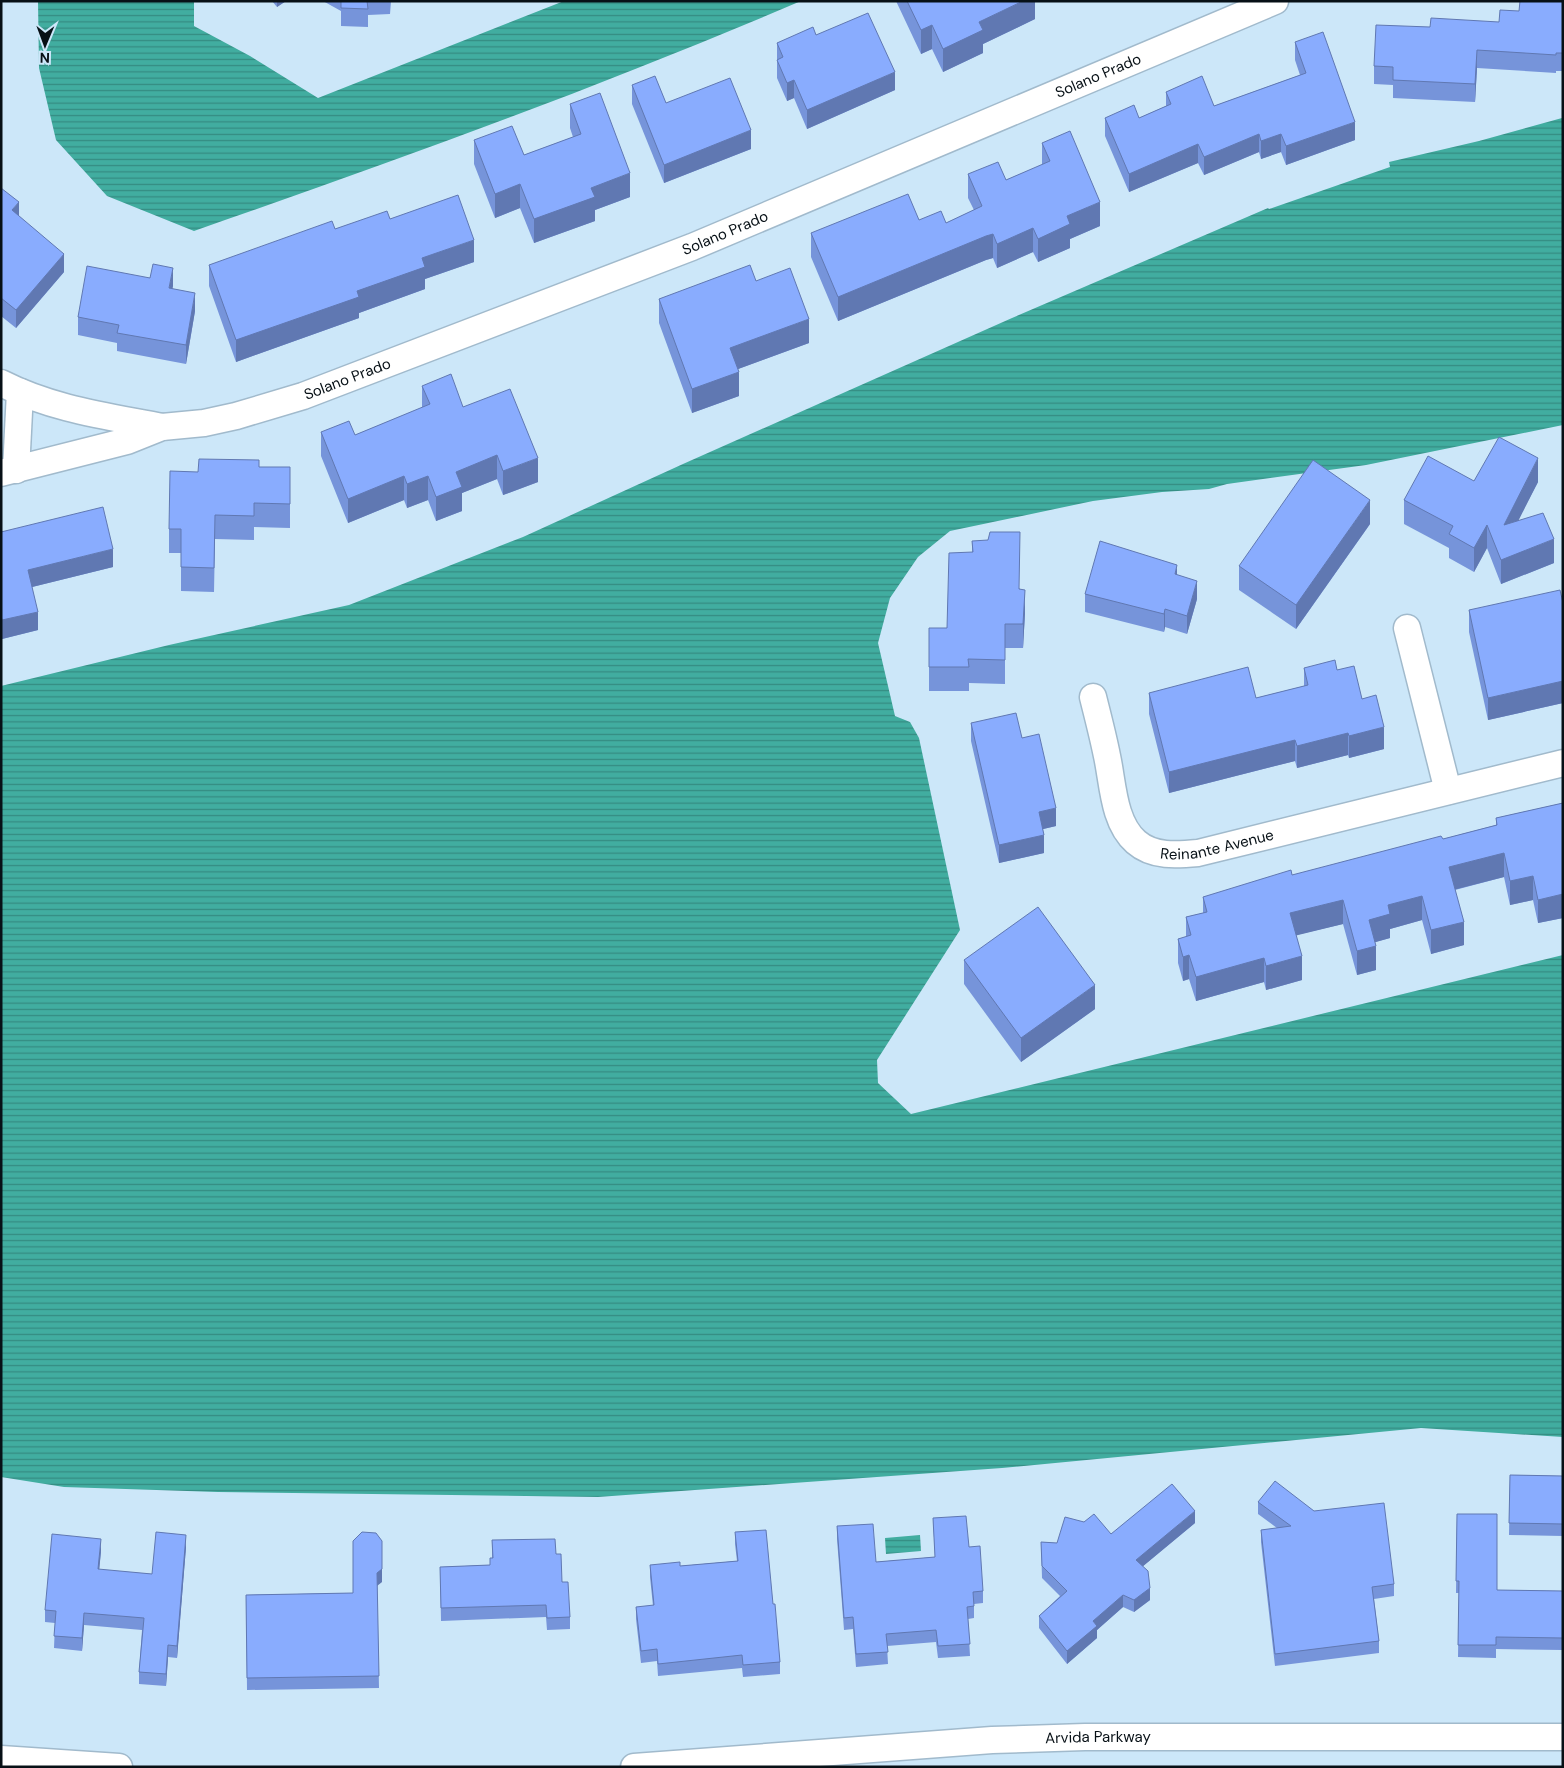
<svg xmlns="http://www.w3.org/2000/svg" width="1564" height="1768" viewBox="0 0 1564 1768" font-family="'DM Sans',sans-serif">
<style>
.water{fill:url(#water-rules)}
.lines{fill:none;stroke-linecap:round;stroke-linejoin:round}
.minor-casing{stroke:#a1bacc;stroke-width:29}
.minor{stroke:#fff;stroke-width:26}
.wall{fill:#7694da}
.shaded-wall{fill:#6078b2}
.building{fill:#89acfe;stroke:#6078b2}
.labels{text-anchor:middle;stroke-width:4;stroke-linejoin:round;paint-order:stroke}
.street-label{font-size:15px;fill:#071016;stroke:#cce7f9}
</style>
<defs>
<pattern id="water-rules" width="6" height="5" patternUnits="userSpaceOnUse" patternTransform="scale(1.25)"><rect width="6" height="5" fill="#41ada0"/><path d="M0 2.5h6" fill="none" stroke="#348b81"/></pattern>
</defs>
<rect width="100%" height="100%" fill="#cce7f9"/>
<g class="water">
<path d="M38 1H194V26L250 56 318 98 564 1H801C602 86 398 160 194 231L107 196 56 140 39 68Z"/>
<path d="M1562 118 1563 425 1366 465 1227 484 1209 489 1162 492 1093 501 950 531 918 557 890 598 878 643 895 716 910 722 919 738 960 930 877 1060 878 1083 911 1114 1563 955V1437L1421 1428 1002 1468 598 1497 218 1492 64 1487 1 1477V686L169 645 349 605 523 537 683 464 1012 318 1268 208 1269 209 1390 167 1389 162 1479 141Z"/>
<path d="M920 1535 921 1551 886 1554 885 1538Z"/>
</g>
<g class="lines">
<defs>
<g id="minor">
<path d="M1 383C52 409 106 416 162 427"/>
<path d="M16 470 20 392"/>
<path id="s1" d="M1 473 127 441 162 427 204 423 236 416 303 396 692 247 1275 1"/>
<path d="M1407 628 1448 791"/>
<path id="s2" d="M1093 697C1098 717 1103 736 1107 756 1113 783 1113 822 1136 842 1153 857 1177 855 1198 853L1563 763"/>
<path d="M1 1759 119 1767"/>
<path id="s3" d="M634 1767 992 1740 1085 1737H1563"/>
</g>
</defs>
<use href="#minor" class="minor-casing"/>
<use href="#minor" class="minor"/>
</g>
<g class="wall">
<path d="M272 1H286L277 7Z"/>
<path d="M323 1H391L390 14 368 15V27L341 26V11Z"/>
<path d="M896 1H1035V19L983 44V53L943 72 932 49 921 54Z"/>
<path d="M1563 1V71H1556V73L1477 68 1475 102 1393 98V85L1374 84V66L1430 27 1499 22 1519 11Z"/>
<path d="M816 35 895 90 807 129 794 98 787 101 777 78V43Z"/>
<path d="M1295 42 1355 140 1286 165 1281 152 1261 159 1259 152 1204 175 1198 163 1129 192 1105 136V118H1139L1166 106V92L1214 106 1300 75 1295 60Z"/>
<path d="M632 85 666 103 751 149 664 183 632 104Z"/>
<path d="M570 104 630 197 595 210V221L534 243 520 208 495 218 474 164V140L524 155 573 137 570 128Z"/>
<path d="M1042 143 1100 226 1070 239V248L1038 262 1033 252 997 268 993 258 986 260 838 321 811 257V233L919 220 946 223 974 210 968 198V174L1006 180 1042 165Z"/>
<path d="M1 188 19 216 64 272 16 328 1 316Z"/>
<path d="M390 219 474 262 425 279V289L359 313V318L236 362 209 286V265L335 229Z"/>
<path d="M756 281 809 343 738 369 739 396 692 413 659 323V299Z"/>
<path d="M173 286 172 288 195 311 186 364 117 351V343L78 335V317Z"/>
<path d="M422 386 463 407 538 482 503 495 497 479 462 493V511L436 521 428 500 407 508 404 500 348 523 321 456V432L355 435 422 408Z"/>
<path d="M259 467 290 491V528L254 527V540L215 539 214 592 181 591V553H169V529L198 472Z"/>
<path d="M1474 481 1538 482 1518 520 1554 563 1501 584 1487 548 1474 572 1449 558V548L1404 524V500Z"/>
<path d="M1370 524 1296 629 1239 590V566Z"/>
<path d="M1 532 113 567 32 587 38 630 2 639 1 634Z"/>
<path d="M972 541 1020 589 1025 613 1023 648H1005V684L969 683V691H929V628H947L972 552Z"/>
<path d="M1177 575 1197 599 1187 634 1165 627 1164 632 1085 612V594Z"/>
<path d="M1563 603V703L1488 720 1469 632V610Z"/>
<path d="M1304 668 1337 670 1362 699 1384 749 1349 758 1348 755 1297 768 1295 761 1169 793 1149 714V693L1256 698 1304 686Z"/>
<path d="M971 723 1022 738 1056 826 1043 829 1044 853 999 863 971 741Z"/>
<path d="M1563 795V918L1538 923 1533 900 1510 905 1504 877 1455 890 1464 945 1431 954 1422 920 1390 929V938L1375 942 1376 970 1357 975 1343 924 1296 935 1302 980 1266 990 1264 982 1196 1001 1189 979 1183 981 1178 963V939L1186 937V917L1203 913V897L1443 839 1496 825V818L1563 803Z"/>
<path d="M964 960 1095 1009 1021 1062 964 984Z"/>
<path d="M1510 1475 1563 1476V1536L1509 1535Z"/>
<path d="M1258 1502 1394 1584V1596L1374 1599 1379 1641V1653L1275 1666 1261 1542V1530L1277 1528 1258 1514Z"/>
<path d="M1457 1514 1497 1590 1563 1591V1650L1496 1649V1658L1458 1657 1459 1593H1456Z"/>
<path d="M933 1518 969 1547 983 1591V1603L974 1604V1618L968 1619 970 1656 938 1658 936 1642 887 1646 888 1664 856 1667 853 1629 844 1630 837 1539V1526L876 1562 935 1557Z"/>
<path d="M1195 1523 1143 1566 1150 1600 1134 1612 1123 1607 1097 1630V1638L1067 1664 1039 1628V1616L1060 1596 1042 1578 1041 1542 1057 1543 1111 1534Z"/>
<path d="M735 1532 773 1604 780 1662V1674L743 1677 742 1668 658 1676 657 1661 641 1663 636 1619V1607L653 1606 650 1577V1565L680 1566 737 1561 735 1544Z"/>
<path d="M492 1540 556 1554 570 1617V1629L547 1630 546 1617 441 1621 440 1567 490 1565 492 1558Z"/>
<path d="M186 1547 177 1658 168 1657 166 1686 139 1684V1672L142 1630 84 1625 82 1651 54 1648 55 1623 45 1622V1610L101 1551 99 1570 152 1574Z"/>
<path d="M382 1582 377 1585 379 1688 247 1690 246 1595 353 1593Z"/>
</g>
<g class="shaded-wall">
<path d="M277 1H286L277 7Z"/>
<path d="M1023 1H1035V19L983 44V53L943 72V49L979 22Z"/>
<path d="M932 25V49L921 54V30Z"/>
<path d="M1477 50V68L1475 102V84Z"/>
<path d="M895 72V90L807 129V110Z"/>
<path d="M794 80V98L787 101V83Z"/>
<path d="M1355 122V140L1286 165V146Z"/>
<path d="M751 130V149L664 183V165Z"/>
<path d="M1259 134V152L1204 175V157Z"/>
<path d="M1281 134V152L1261 159V141Z"/>
<path d="M1198 144V163L1129 192V174Z"/>
<path d="M630 173V197L595 210V221L534 243V219L591 188Z"/>
<path d="M520 184V208L495 218V194Z"/>
<path d="M19 202V220L12 210Z"/>
<path d="M1100 202V226L1070 239V248L1038 262V239L1067 216Z"/>
<path d="M1033 228V252L997 268V244Z"/>
<path d="M993 234V258L986 260 838 321V297L986 236Z"/>
<path d="M474 240V262L425 279V289L359 313V318L236 362V340L357 291 422 258Z"/>
<path d="M64 254V272L16 328V310Z"/>
<path d="M173 268V286L169 306V288Z"/>
<path d="M195 293V311L186 364V345Z"/>
<path d="M809 319V343L730 372V348Z"/>
<path d="M739 372V396L692 413V389Z"/>
<path d="M497 455V479L462 493V511L436 521V497L456 472Z"/>
<path d="M538 458V482L503 495V471Z"/>
<path d="M1538 458V482L1504 549V525Z"/>
<path d="M404 476V500L348 523V499Z"/>
<path d="M428 476V500L407 508V484Z"/>
<path d="M1370 500V524L1296 629V605Z"/>
<path d="M1487 525V548L1474 572V548Z"/>
<path d="M1554 539V563L1501 584V560Z"/>
<path d="M113 549V567L28 588V570Z"/>
<path d="M1177 565V583L1175 574Z"/>
<path d="M1197 581V599L1187 634V616Z"/>
<path d="M1025 590V613L1023 648V624Z"/>
<path d="M1165 609V627L1164 632V614Z"/>
<path d="M38 612V630L2 639V620Z"/>
<path d="M1563 681V703L1488 720V698Z"/>
<path d="M1384 727V749L1349 758V736Z"/>
<path d="M1348 733V755L1297 768V746Z"/>
<path d="M1295 740V761L1169 793V772Z"/>
<path d="M1056 808V826L1039 830V812Z"/>
<path d="M1044 835V853L999 863V845Z"/>
<path d="M1504 853V877L1449 891V867Z"/>
<path d="M1533 876V900L1510 905V881Z"/>
<path d="M1563 894V918L1538 923V900Z"/>
<path d="M1422 896V920L1390 929V938L1369 944V920L1388 905Z"/>
<path d="M1343 900V924L1290 937V913Z"/>
<path d="M1464 922V945L1431 954V930Z"/>
<path d="M1376 946V970L1357 975V951Z"/>
<path d="M1189 955V979L1183 981V957Z"/>
<path d="M1302 956V980L1266 990V966Z"/>
<path d="M1264 958V982L1196 1001V977Z"/>
<path d="M1095 985V1009L1021 1062V1038Z"/>
<path d="M1195 1511V1523L1136 1572V1560Z"/>
<path d="M186 1535V1547L177 1658V1646Z"/>
<path d="M101 1539V1551L98 1582V1569Z"/>
<path d="M382 1541V1582L377 1586V1573Z"/>
<path d="M1150 1588V1600L1134 1612V1600Z"/>
<path d="M1123 1595V1607L1097 1630V1638L1067 1664V1651L1093 1621Z"/>
<path d="M84 1613V1625L82 1651V1638Z"/>
<path d="M168 1645V1657L166 1686V1674Z"/>
</g>
<g class="building">
<path d="M341 1H367L368 9 341 8Z"/>
<path d="M907 1H1023L979 22 983 30 943 49 932 25 921 30Z"/>
<path d="M1520 1H1563V53H1556V55L1477 50 1475 84 1393 80V67L1374 66 1376 25 1430 27 1431 18 1499 22 1500 10 1519 11Z"/>
<path d="M868 13 895 72 807 110 794 80 787 83 777 60 783 57 777 43 813 27 816 35Z"/>
<path d="M1323 32 1355 122 1286 146 1281 134 1261 141 1259 134 1204 157 1198 144 1129 174 1105 118 1134 105 1139 118 1171 104 1166 92 1202 76 1214 106 1306 73 1295 42Z"/>
<path d="M655 76 666 103 730 78 751 130 664 165 632 85Z"/>
<path d="M600 93 630 173 591 188 595 197 534 219 520 184 495 194 474 140 512 126 524 155 581 134 570 104Z"/>
<path d="M1070 131 1100 202 1067 216 1070 224 1038 239 1033 228 997 244 993 234 986 236 838 297 811 233 908 194 919 220 941 211 946 223 982 206 968 174 998 162 1006 180 1050 161 1042 143Z"/>
<path d="M1 188 19 202 12 210 64 254 16 310 1 298Z"/>
<path d="M458 195 474 240 422 258 425 267 357 291 359 297 236 340 209 265 332 221 335 229 387 211 390 219Z"/>
<path d="M153 264 173 268 169 288 195 293 186 345 117 333 119 325 78 317 87 266 150 278Z"/>
<path d="M750 265 756 281 790 268 809 319 730 348 739 372 692 389 659 299Z"/>
<path d="M451 374 463 407 510 389 538 458 503 471 497 455 456 472 462 487 436 497 428 476 407 484 404 476 348 499 321 432 349 421 355 435 430 404 422 386Z"/>
<path d="M1499 437 1538 458 1504 525 1543 513 1554 539 1501 560 1487 525 1474 548 1449 534 1453 526 1404 500 1428 456 1474 481Z"/>
<path d="M199 459 259 460V467H290V504L254 503V516L215 515 214 568 181 567V529H169L170 471 198 472Z"/>
<path d="M1313 460 1370 500 1296 605 1239 566Z"/>
<path d="M103 507 113 549 28 570 38 612 2 620 1 616V532Z"/>
<path d="M990 532H1020L1019 589 1025 590 1023 624H1005V660L968 659 969 667H929V628H947L949 553 973 552 972 541 988 540Z"/>
<path d="M1100 541 1177 565 1175 574 1197 581 1187 616 1165 609 1164 614 1085 594Z"/>
<path d="M1560 590 1563 603V681L1488 698 1469 610Z"/>
<path d="M1335 660 1337 670 1354 666 1362 699 1376 695 1384 727 1349 736 1348 733 1297 746 1295 740 1169 772 1149 693 1248 667 1256 698 1308 685 1304 668Z"/>
<path d="M1016 713 1022 738 1039 734 1056 808 1039 812 1044 835 999 845 971 723Z"/>
<path d="M1563 803V894L1538 900 1533 876 1510 881 1504 853 1449 867 1464 922 1431 930 1422 896 1388 905 1390 914 1369 920 1376 946 1357 951 1343 900 1290 913 1302 956 1266 966 1264 958 1196 977 1189 955 1183 957 1178 939 1191 935 1186 917 1207 912 1203 897 1291 870 1292 875 1441 836 1443 839 1497 825 1496 818Z"/>
<path d="M1038 907 1095 985 1021 1038 964 960Z"/>
<path d="M1510 1475 1563 1476V1524L1509 1523Z"/>
<path d="M1275 1481 1314 1511 1384 1503 1394 1584 1372 1587 1379 1641 1275 1654 1261 1530 1291 1526 1258 1502Z"/>
<path d="M1172 1484 1195 1511 1136 1560 1148 1571 1150 1588 1134 1600 1123 1595 1093 1621 1097 1626 1067 1651 1039 1616 1067 1591 1042 1566 1041 1542 1057 1543 1065 1517 1084 1522 1094 1514 1111 1534Z"/>
<path d="M1457 1514H1497V1590L1563 1591V1638L1496 1637V1645H1458L1459 1581H1456Z"/>
<path d="M966 1516 969 1547 980 1546 983 1591 973 1592 974 1606 967 1607 970 1644 938 1646 936 1630 886 1634 888 1652 856 1654 853 1617 844 1618 837 1526 873 1524 876 1562 935 1557 933 1518Z"/>
<path d="M766 1530 773 1604H775L780 1662 743 1665 742 1655 658 1664 657 1649 641 1651 636 1607 654 1605 650 1565 680 1562V1566L738 1561 735 1532Z"/>
<path d="M156 1532 186 1535 177 1646 168 1645 166 1674 139 1672 144 1618 84 1613 82 1638 54 1636 56 1611 45 1610 52 1534 101 1539 98 1569 152 1574Z"/>
<path d="M362 1532 376 1533 382 1541V1569L377 1573 379 1676 247 1678 246 1595 353 1593V1541Z"/>
<path d="M555 1539 556 1554H561L562 1582H568L570 1617 547 1618 546 1605 441 1608 440 1567 490 1565V1558H493L492 1540Z"/>
</g>
<g class="labels">
<g class="street-label">
<text dy="5" stroke="none"><textPath href="#s1" startOffset="1170">Solano Prado</textPath></text>
<text dy="5" stroke="none"><textPath href="#s1" startOffset="765">Solano Prado</textPath></text>
<text dy="5" stroke="none"><textPath href="#s1" startOffset="360">Solano Prado</textPath></text>
<text dy="5" stroke="none"><textPath href="#s2" startOffset="238">Reinante Avenue</textPath></text>
<text dy="5" stroke="none"><textPath href="#s3" startOffset="465">Arvida Parkway</textPath></text>
</g>
</g>
<rect width="1564" height="1768" fill="none" stroke="#071016" stroke-width="5"/>
<g transform="translate(45 45) rotate(181)" stroke="#cce7f9" stroke-width="4" paint-order="stroke">
<path d="M0-4L9 19L0 12L-9 19Z" fill="#071016"/>
<text y="-8" font-size="14" font-weight="bold" text-anchor="middle" fill="#071016">N</text>
</g>
</svg>
